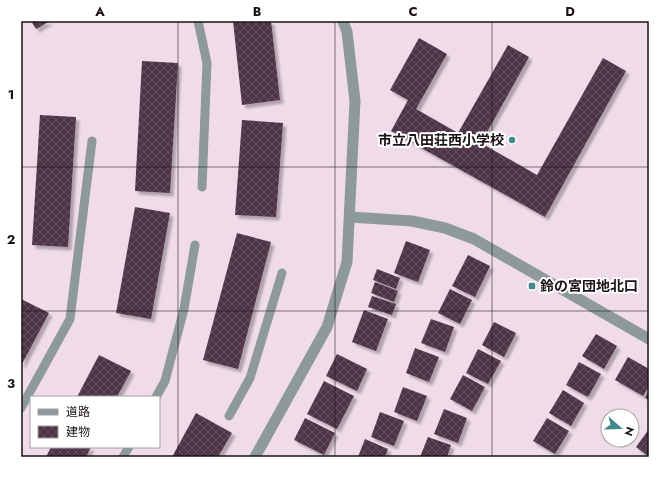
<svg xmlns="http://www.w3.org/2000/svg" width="670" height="478" viewBox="0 0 670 478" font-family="Jost,'Noto Sans JP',sans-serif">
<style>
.building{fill:url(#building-cross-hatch);filter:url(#shadow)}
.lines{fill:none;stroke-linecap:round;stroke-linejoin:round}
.service{stroke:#8e9999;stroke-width:9}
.tertiary{stroke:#8e9999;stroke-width:11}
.grid{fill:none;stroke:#1a1318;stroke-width:1;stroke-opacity:0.55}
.poi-dot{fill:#41898b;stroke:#fff;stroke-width:1.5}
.labels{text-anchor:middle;stroke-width:4;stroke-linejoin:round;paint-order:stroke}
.poi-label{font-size:14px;font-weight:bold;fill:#1a1318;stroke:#fff;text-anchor:end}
.neatline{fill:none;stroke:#1a1318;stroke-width:1.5}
.grid-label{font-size:13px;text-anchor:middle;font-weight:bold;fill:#1a1318}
</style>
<defs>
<pattern id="building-cross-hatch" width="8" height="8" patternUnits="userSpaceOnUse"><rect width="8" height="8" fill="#4e3447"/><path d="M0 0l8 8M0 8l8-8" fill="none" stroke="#644e5e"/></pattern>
<filter id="shadow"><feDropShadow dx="3.5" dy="3.5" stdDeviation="1" flood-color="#0004"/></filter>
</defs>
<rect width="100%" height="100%" fill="#f0dce9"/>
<g class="building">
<path d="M31 21H50L36 29Z"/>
<path d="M233 21H271L280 100 242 105Z"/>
<path d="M419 38 447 54 416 109 458 133 508 45 529 57 481 143 537 175 603 58 626 71 545 217 391 131 408 100 390 90Z"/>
<path d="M142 61 178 63 170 193 135 191Z"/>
<path d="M40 115 76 117 68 247 32 245Z"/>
<path d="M242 120 283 123 276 217 235 215Z"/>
<path d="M135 207 170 213 151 319 116 313Z"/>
<path d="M237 233 271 242 238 369 203 360Z"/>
<path d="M406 241 430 250 418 282 394 273Z"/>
<path d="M468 255 490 266 475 297 452 286Z"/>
<path d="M377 269 400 278 396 289 373 280Z"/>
<path d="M375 282 398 291 394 302 371 293Z"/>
<path d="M450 289 472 300 460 324 438 313Z"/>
<path d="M372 296 396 304 392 315 368 307Z"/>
<path d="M21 299 49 313 21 366Z"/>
<path d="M364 310 388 319 376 351 352 342Z"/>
<path d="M431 319 454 327 445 352 421 343Z"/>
<path d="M494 322 516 333 504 357 482 345Z"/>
<path d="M596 334 617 346 604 369 582 356Z"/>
<path d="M415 348 439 357 429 382 406 373Z"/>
<path d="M478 349 501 361 488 384 466 373Z"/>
<path d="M337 354 367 369 357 391 326 376Z"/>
<path d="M99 355 131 371 117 397H77Z"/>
<path d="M628 357 649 369V386L643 396 615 380Z"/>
<path d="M579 362 601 374 588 397 566 385Z"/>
<path d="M463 375 485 387 472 411 450 399Z"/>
<path d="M324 381 354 396 337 429 307 414Z"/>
<path d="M403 387 427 396 417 421 394 412Z"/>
<path d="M563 390 584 403 571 426 549 413Z"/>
<path d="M649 391V400L645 398Z"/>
<path d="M444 409 467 418 458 443 434 434Z"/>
<path d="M380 412 404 421 394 446 371 437Z"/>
<path d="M196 413 232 433 218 457H172Z"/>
<path d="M305 418 335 433 324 455 294 440Z"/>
<path d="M547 418 569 431 555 454 533 441Z"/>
<path d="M649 429V457L636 447Z"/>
<path d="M428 437 451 445 447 457H420Z"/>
<path d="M365 439 388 449 385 457H358Z"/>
<path d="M51 447H91L86 457H46Z"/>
</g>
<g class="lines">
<g class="service">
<path d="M198 21 207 63 202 187"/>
<path d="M156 397 165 381 184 309 195 245"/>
<path d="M21 408 70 319 92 141"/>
<path d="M229 416 250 378 282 273"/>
<path d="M123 457 129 447"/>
</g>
<g class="tertiary">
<path d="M350 217 412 221 445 228 474 239 649 339"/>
<path d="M255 457 327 327 347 262 355 101 347 32 343 21"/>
</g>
</g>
<path class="grid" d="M178 21V457M335 21V457M492 21V457M21 167H649M21 311H649"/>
<g class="poi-dot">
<circle cx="512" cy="140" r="4"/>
<rect x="528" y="282" width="8" height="8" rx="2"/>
</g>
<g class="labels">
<g class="poi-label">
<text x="504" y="145">市立八田荘西小学校</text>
<text x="540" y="291" text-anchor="start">鈴の宮団地北口</text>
</g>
</g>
<rect width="670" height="478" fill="none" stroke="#ffffff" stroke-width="44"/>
<rect x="30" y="396" width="130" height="52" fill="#ffffff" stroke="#a3a1a3"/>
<rect x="38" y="409" width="20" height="6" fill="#8e9999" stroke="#a3a1a3"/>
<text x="66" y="416" font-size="12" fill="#1a1318">道路</text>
<rect x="38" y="426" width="20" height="12" fill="url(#building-cross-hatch)" stroke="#a3a1a3"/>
<text x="66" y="436" font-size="12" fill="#1a1318">建物</text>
<g transform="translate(620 428) rotate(110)"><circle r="19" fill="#ffffff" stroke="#a3a1a3"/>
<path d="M0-3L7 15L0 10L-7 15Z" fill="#41898b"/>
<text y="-6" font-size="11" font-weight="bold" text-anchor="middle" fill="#1a1318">N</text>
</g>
<rect x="22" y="22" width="626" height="434" class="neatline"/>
<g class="grid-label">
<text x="100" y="16">A</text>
<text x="257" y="16">B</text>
<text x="413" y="16">C</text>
<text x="570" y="16">D</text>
<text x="11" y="99">1</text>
<text x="11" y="244">2</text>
<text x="11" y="388">3</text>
</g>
</svg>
